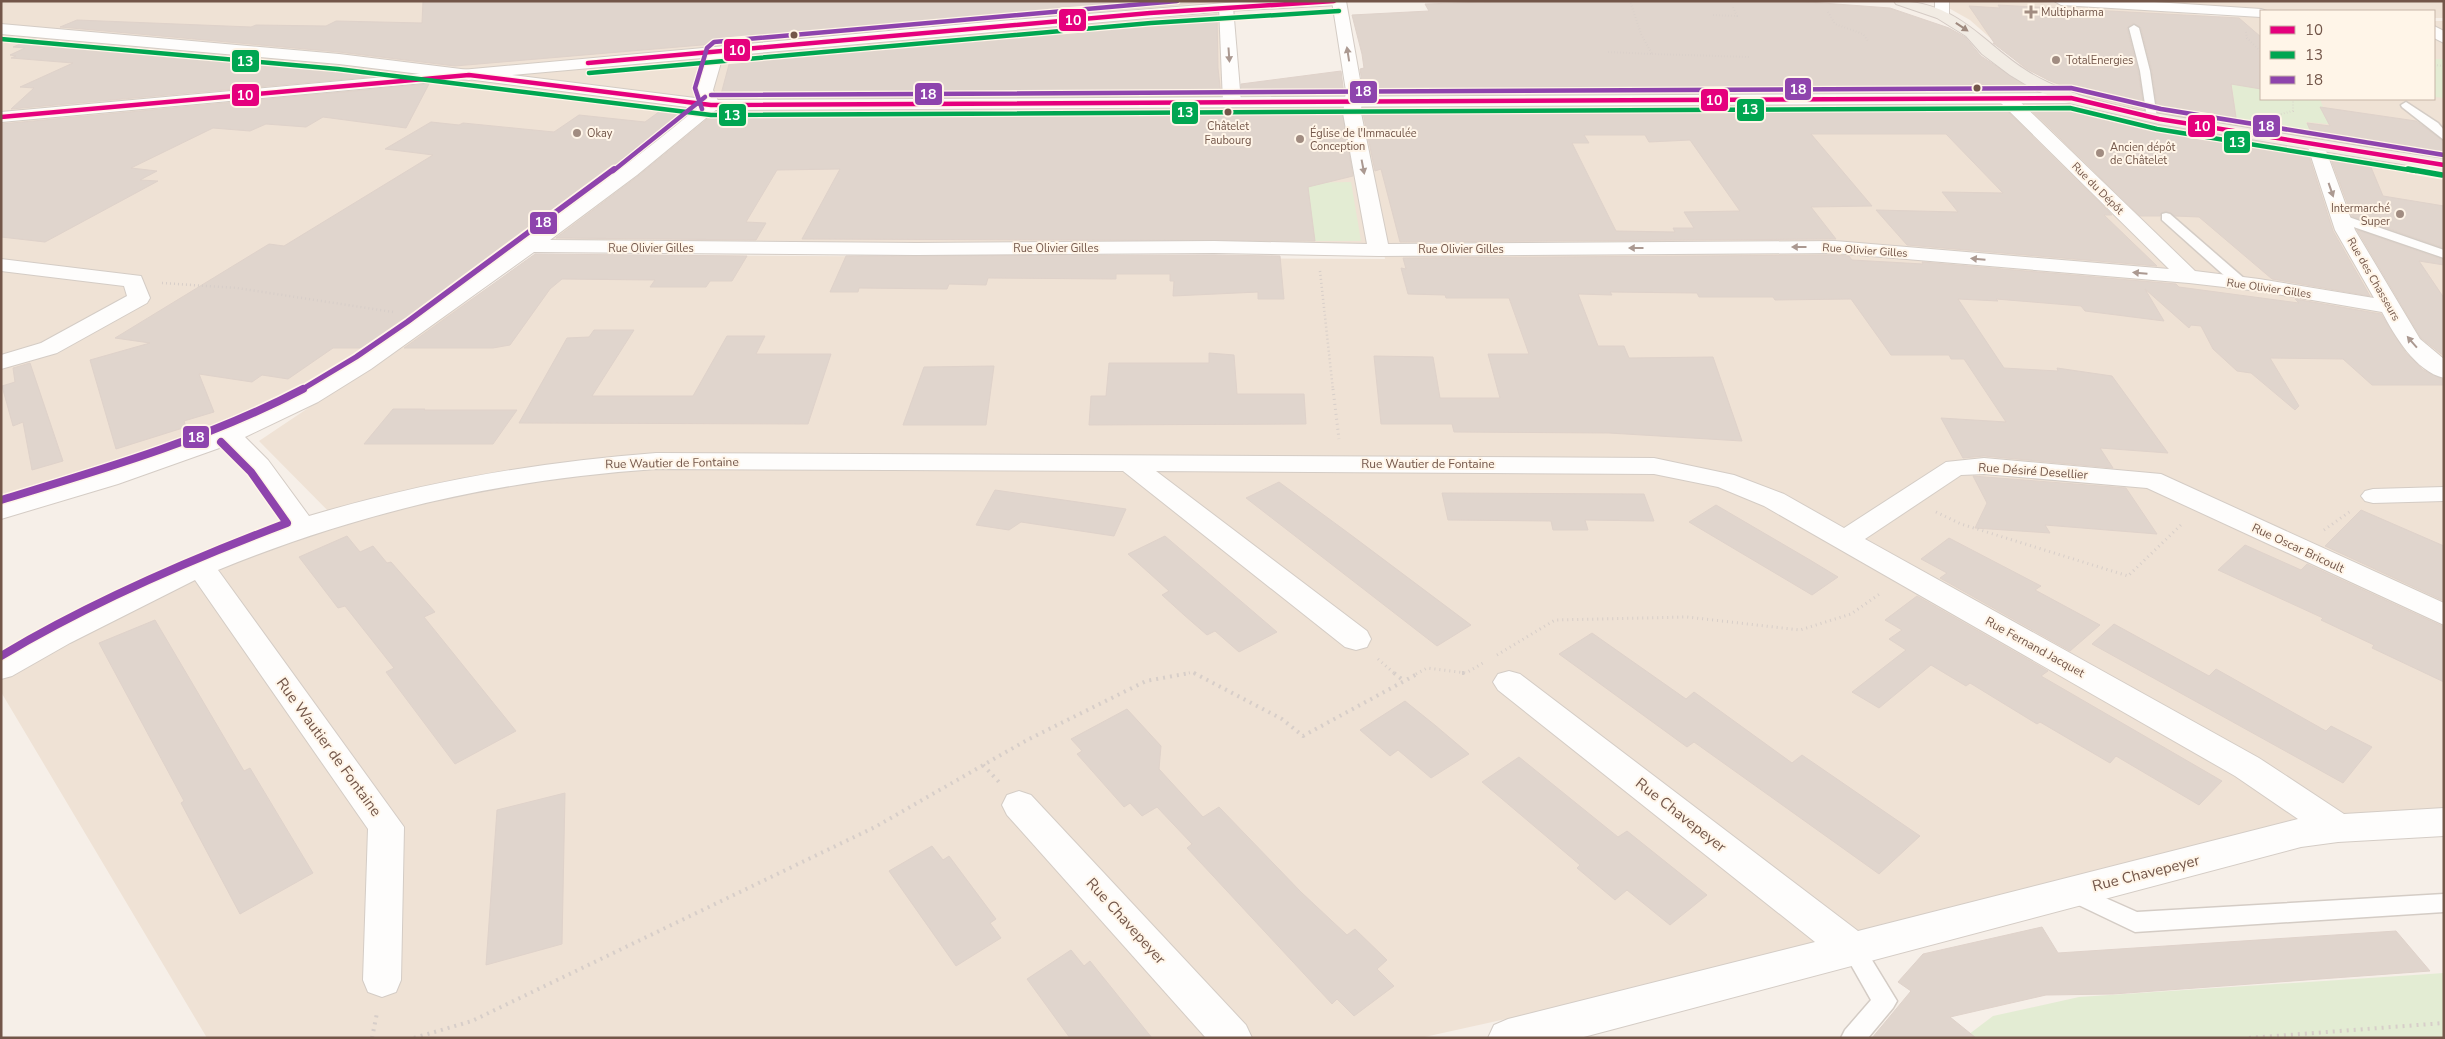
<svg xmlns="http://www.w3.org/2000/svg" width="2445" height="1039" viewBox="0 0 2445 1039" font-family="'Nunito Sans',sans-serif">
<style>
.residential{fill:#efe2d5}
.green{fill:#e3ecd3}
.building{fill:#e0d5cd;stroke:#dfd2ca;fill-rule:evenodd}
.lines{fill:none;stroke-linecap:round;stroke-linejoin:round}
.service-casing{stroke:#d4ccc5;stroke-width:3}
.pedestrian-casing{stroke:#d4ccc5;stroke-width:2}
.minor-casing{stroke:#d4ccc5;stroke-width:2}
.secondary-casing{stroke:#d4ccc4;stroke-width:2}
.primary-casing{stroke:#d5cbc5;stroke-width:2}
.path-far3{stroke:#d7cec9;stroke-width:2;stroke-dasharray:0.5 2.5;stroke-linecap:butt}
.path-far2{stroke:#d7cec9;stroke-width:2.5;stroke-dasharray:1 3;stroke-linecap:butt}
.path-far1{stroke:#d7cec9;stroke-width:3;stroke-dasharray:1 4;stroke-linecap:butt}
.path{stroke:#d7cec9;stroke-width:4;stroke-dasharray:2 5;stroke-linecap:butt}
.service{fill:#fefdfc;fill-rule:evenodd}
.pedestrian{fill:#fefdfc;fill-rule:evenodd}
.minor{fill:#fefdfc;fill-rule:evenodd}
.secondary{fill:#fefdfc;fill-rule:evenodd}
.primary{fill:#f2ece4;fill-rule:evenodd}
.bus-1-casing{stroke:#fff5e8;stroke-width:7}
.bus-2-far1-casing{stroke:#fff5e8;stroke-width:7}
.bus-2-casing{stroke:#fff5e8;stroke-width:9}
.bus-3-far2-casing{stroke:#fff5e8;stroke-width:7}
.bus-3-far1-casing{stroke:#fff5e8;stroke-width:9}
.bus-3-casing{stroke:#fff5e8;stroke-width:11}
.bus-1{stroke:#e5007d;stroke-width:4.5}
.bus-2-far1{stroke:#00a651;stroke-width:4.5}
.bus-2{stroke:#00a651;stroke-width:5.5}
.bus-3-far2{stroke:#8e44ad;stroke-width:4.5}
.bus-3-far1{stroke:#8e44ad;stroke-width:5.5}
.bus-3{stroke:#8e44ad;stroke-width:8}
.oneway{fill:#9f8a7f}
.oneway2{fill:#ab9991}
.poi-dot{fill:#a18c81;stroke:#fff5e8;stroke-width:2}
.bus-dot{fill:#735649;stroke:#fff5e8;stroke-width:2}
.labels{text-anchor:middle;stroke-width:4;stroke-linejoin:round;paint-order:stroke}
.far-poi-label{font-size:11px;fill:#735649;stroke:#fff5e8;text-anchor:start}
.bus-label{font-size:11px;fill:#735649;stroke:#fff5e8}
.far-street-label{font-size:11px;fill:#735649;stroke:#fff5e8}
.street-label{font-size:12px;fill:#735649;stroke:#fff5e8}
.near-street-label{font-size:15px;fill:#735649;stroke:#fff5e8}
.line-badge{stroke:#fff5e8;stroke-width:2}
.badge-label{font-size:14px;text-anchor:middle;font-weight:bold;fill:#fff}
</style>
<rect width="100%" height="100%" fill="#f6efe8"/>
<g class="residential">
<path d="M1 1H881V39L1220 13 1235 106H1343L1376 253 1326 255 786 248H538L308 392 186 447 1 508Z"/>
<path d="M997 1H1290L1001 21Z"/>
<path d="M1936 1H2030L2218 16 2261 17V99H2434V21H2444V159L2164 117 2074 94 2024 68 1970 20Z"/>
<path d="M2086 1H2444V18H2434V11H2268Z"/>
<path d="M2007 97 2313 149 2316 146 2444 165V361L2379 302 2444 371V825L2347 833 1420 1038H207L1 692V678L217 568 340 523 259 441 532 258 602 255 1385 259 1360 104Z"/>
</g>
<g class="green">
<path d="M2249 40 2261 43V99H2320L2329 124 2306 122 2314 135 2237 123 2231 79Z"/>
<path d="M2434 59H2444V98L2434 97Z"/>
<path d="M1351 182 1361 241H1266L1292 183Z"/>
<path d="M2444 973V1038H1964L1993 1016 2079 997Z"/>
</g>
<g class="building">
<path d="M423 1H1218L455 66 339 52 60 27 77 20 251 27 256 25 326 26 336 21 422 23Z"/>
<path d="M1516 1H1795L1890 8 1949 28 1965 37 1981 56 2034 91 1364 95 1360 69 1364 68 1362 54 1352 15 1429 11 1425 4Z"/>
<path d="M1998 5 2239 18 2261 37V89L2231 84 2237 124 2158 112 2152 71 2141 28 2133 23 2127 28 2138 71 2144 109 2089 96 2048 80 2027 69 1993 43 1995 44 1969 6 2000 8Z"/>
<path d="M1217 14 1218 68 1221 96 720 98 731 57Z"/>
<path d="M33 39 339 66 402 74 11 109 34 88 20 87 73 63 11 58 16 56 10 55 25 48 13 47Z"/>
<path d="M1341 71 1344 95H1242L1241 84Z"/>
<path d="M429 84 406 128 323 117 306 127 266 124 250 131 213 128 131 168 157 171 140 180 158 181 45 242 1 237V124Z"/>
<path d="M2001 105 2112 215H2104L2157 266 1907 245 1876 210 1958 212 1942 192 2003 193 1946 134H1811L1872 206 1811 207 1836 239 1400 242 1381 169 1375 171 1363 113V109ZM1584 135H1645L1649 142 1690 140 1740 211 1684 212 1694 228H1673L1675 232 1616 231 1572 143H1589Z"/>
<path d="M2026 105H2069L2159 126 2307 150 2333 231 2370 296 2272 279 2199 217 2175 216 2166 211 2161 213 2160 216H2140Z"/>
<path d="M2320 107 2416 121 2442 140 2444 154 2313 137 2307 123 2330 126Z"/>
<path d="M663 109 690 111 566 208 368 348H333L288 379 262 375 252 382 199 374 214 412 184 421 186 427 116 449 90 360 150 343 115 338 269 244 284 246 433 155 385 149 431 122 459 125 463 123 554 132 579 115 645 122Z"/>
<path d="M1342 109 1353 176 1308 187 1315 241 802 239 840 169 777 170 746 222 766 223 756 240 556 238 638 176 716 112Z"/>
<path d="M2329 154 2368 160 2383 196 2444 206V248L2352 216Z"/>
<path d="M2357 230 2444 260V265L2419 261 2444 298V356L2421 338Z"/>
<path d="M535 254 747 256 732 281H710L706 287H650L655 280 562 279 550 289 510 345 493 348H404Z"/>
<path d="M1214 255 1280 256 1284 299H1258V292L1173 296 1174 281H1170V274H1116V279L988 278 986 285 949 284 947 289 859 288 858 292H830L846 256Z"/>
<path d="M1835 255 1849 256 1852 260 1923 264 1922 262 2176 284 2179 287 2299 303 2295 299 2381 314 2406 353 2423 370 2444 380V385H2372L2343 359 2270 358 2299 406 2295 410 2251 373 2237 371 2213 349 2201 326 2191 325 2189 328 2145 289 2164 321 2085 311 2081 306 1996 299 1998 301 1958 299 2004 368 2058 371 2057 368 2112 376 2168 453 2100 448 2113 468 1984 456 1963 458 1941 418 2006 422 1964 359H1951L1949 355H1891L1851 299 1775 300 1773 297H1699L1697 293 1610 292 1612 295 1578 294 1598 346H1624L1629 358 1713 357 1742 441 1609 433 1454 432 1452 424H1381L1374 356 1433 357 1440 398H1500L1488 354H1529L1509 298H1446L1445 295 1408 294 1401 268 1406 269 1403 258Z"/>
<path d="M594 330H634L592 396H693L727 336H765L756 354H831L808 424 519 423 567 338 589 337Z"/>
<path d="M1209 353 1234 355 1237 394H1304L1306 424 1089 425 1091 396H1106L1109 363H1209Z"/>
<path d="M30 363 63 461 32 470 23 422 13 426 2 386 15 382 13 368Z"/>
<path d="M994 366 986 425H903L924 367Z"/>
<path d="M393 409H425L424 410H517L493 444H364Z"/>
<path d="M1973 476 2126 488 2157 534 2045 525 2050 533 1975 528 1987 503Z"/>
<path d="M1279 482 1351 535 1471 625 1437 646 1246 498Z"/>
<path d="M995 490 1029 495 1126 509 1114 536 1021 522 1009 530 976 525Z"/>
<path d="M1442 493 1644 494 1654 521 1585 520 1588 530H1553L1551 521 1448 520Z"/>
<path d="M1716 505 1810 560 1838 577 1812 595 1689 522Z"/>
<path d="M2361 510 2444 546V601L2325 546Z"/>
<path d="M347 536 360 552 373 546 387 563 391 562 435 612 424 617 516 731 455 764 386 672 394 668 345 606 338 608 299 557Z"/>
<path d="M1165 536 1277 632 1239 652 1215 631 1207 635 1184 615 1162 595 1169 591 1128 554Z"/>
<path d="M1949 538 2041 586 2035 590 2100 625 2070 651 1940 578 1947 573 1921 559Z"/>
<path d="M2245 545 2301 570 2307 564 2444 627V682L2372 648 2374 645 2321 620 2323 618 2218 570Z"/>
<path d="M1917 596 2048 671 2041 676 2222 781 2199 805 2116 756 2110 763 2040 722 2037 724 1970 683 1966 686 1931 665 1879 708 1852 692 1906 650 1889 639 1902 630 1885 620Z"/>
<path d="M155 620 244 771 250 768 313 873 240 914 181 803 184 801 99 643Z"/>
<path d="M2114 624 2209 676 2216 669 2326 731 2331 726 2372 747 2343 783 2092 644Z"/>
<path d="M1592 633 1686 699 1694 692 1792 763 1802 755 1920 836 1879 874 1694 742 1687 747 1559 654Z"/>
<path d="M1405 701 1436 726 1469 754 1431 778 1398 750 1390 756 1360 730Z"/>
<path d="M1127 709 1161 746 1159 769 1203 817 1219 807 1301 892 1347 935 1355 929 1387 960 1377 969 1394 986 1354 1016 1337 999 1332 1004 1187 848 1192 844 1157 807 1142 816 1130 803 1124 807 1077 754 1082 751 1071 739Z"/>
<path d="M1519 757 1618 837 1627 831 1707 895 1670 925 1627 890 1615 900 1577 868 1580 865 1482 782Z"/>
<path d="M565 793 562 944 486 965 497 810Z"/>
<path d="M932 846 943 860 949 856 996 919 990 923 1001 938 956 966 889 871Z"/>
<path d="M2042 927 2058 953 2396 931 2430 971 2113 994 2046 995 1950 1017 1976 1038H1872L1911 991 1898 982 1923 954Z"/>
<path d="M1071 950 1084 966 1090 961 1152 1038H1070L1027 979Z"/>
</g>
<g class="lines">
<defs>
<g id="service">
<path d="M2134 25 2139 28 2150 71 2157 118 2152 121 2147 118 2140 71 2129 28Z"/>
<path d="M2406 102 2438 123 2444 130V140L2402 107 2401 105Z"/>
<path d="M2166 213 2170 214 2246 280 2247 283 2246 286H2236L2162 220V214Z"/>
<path d="M2340 214 2444 250V258L2336 221 2334 218Z"/>
<path d="M2074 884 2137 912 2444 894V912L2135 932 2066 899 2063 893 2066 887Z"/>
<path d="M1853 939 1861 942 1897 1001 1893 1008 1868 1038H1841L1845 1030 1871 1000 1842 949 1845 942Z"/>
</g>
<path id="pedestrian" d="M2444 487V501L2373 503 2365 501 2361 496 2365 491 2373 489Z"/>
<g id="minor">
<path d="M1332 1H1346L1362 91 1361 113 1388 244 1835 241 2169 269 2001 103 1998 99 2001 95H2013L2195 271 2259 279 2374 298 2335 230 2307 144 2310 140H2322L2355 230 2420 339 2444 359V378C2415 371 2395 336 2382 312L2259 291 2189 283 1835 253 1379 256 1214 253 916 255 534 252 371 369 318 402 245 437 268 460 309 516C423 482 537 462 656 453L1654 458 1734 475 1784 494 1844 528 1946 462 1984 458 2161 474 2444 603V625L2147 488 1984 474 1961 475 1865 539 2259 758 2344 814 2444 808V836L2338 842 2301 847 1580 1038H1488L1494 1025 1508 1019 1815 942 1498 690 1493 682 1498 674 1509 671 1520 674 1858 931 2298 819 2235 776 1764 506 1718 487 1654 474 1156 471 1367 631 1371 639 1367 647 1356 650 1345 647 1123 471 656 469C499 480 363 511 218 570L404 827 401 980 396 992 382 997 368 992 363 980 368 829 195 580 70 643 12 676 1 679V654L19 644 179 564 286 524 250 472 225 446 118 484 1 519V502C94 474 188 448 275 405 349 368 416 317 483 269 558 216 632 163 702 104L697 90 710 49 716 47 724 52 713 90 720 105 717 109 637 175 550 240 916 243 1214 241 1367 244 1343 113 1346 91Z"/>
<path d="M1935 1H1949V15L1947 18H1937L1935 15Z"/>
<path d="M2054 1H2139L2261 9 2267 11H2261V17L2061 5Z"/>
<path d="M1226 3 1233 7 1241 102 1238 106H1226L1223 102 1219 7Z"/>
<path d="M1 24 339 54 469 70 475 72 477 75 475 78 469 80 339 64 1 34Z"/>
<path d="M2434 26 2444 31V43L2434 38Z"/>
<path d="M1 259 141 276 150 298 147 303 57 353 1 369V355L41 343 127 296 124 286 1 271Z"/>
<path d="M1019 791 1031 795 1246 1025 1252 1038H1206L1007 815 1002 805 1007 795Z"/>
</g>
<path id="secondary" d="M1251 1H1345L1338 5 1226 11 512 75 711 100 2071 93 2077 94 2080 98 2077 102 2071 103 711 110 467 79 1 122V112L988 22Z"/>
<path id="primary" d="M1894 1C1967 1 1987 54 2047 82 2098 107 2167 115 2223 124 2297 136 2370 148 2444 159V171L2159 124 2065 102 2035 90 2010 75 1982 54 1966 36 1937 18 1896 4Z"/>
</defs>
<use href="#service" class="service-casing"/>
<use href="#pedestrian" class="pedestrian-casing"/>
<use href="#minor" class="minor-casing"/>
<use href="#secondary" class="secondary-casing"/>
<use href="#primary" class="primary-casing"/>
<g class="path-far3">
<path d="M1822 1 1824 3"/>
<path d="M1828 12 1835 24 1863 34 1868 41"/>
<path d="M1713 15 1737 16 1733 7"/>
<path d="M2246 32 2247 38 2261 52"/>
<path d="M1608 52 1652 54 1641 34 1630 1"/>
<path d="M1652 54 1749 57"/>
<path d="M2434 65 2444 66"/>
<path d="M2281 114 2293 111V99"/>
</g>
<g class="path-far2">
<path d="M1320 271 1333 390"/>
<path d="M162 283 237 288 393 312"/>
</g>
<g class="path-far1">
<path d="M1333 389 1339 439"/>
<path d="M1936 512 1961 524 2128 576 2183 523"/>
<path d="M2324 530 2352 510"/>
<path d="M1497 655 1555 620 1687 617 1800 630 1851 614 1881 593"/>
<path d="M1378 659 1395 674"/>
<path d="M1184 674 1193 672 1196 674"/>
<path d="M1416 674 1427 668 1466 673 1483 663"/>
</g>
<g class="path">
<path d="M1194 673 1282 719 1303 736 1419 673"/>
<path d="M1394 673 1404 681"/>
<path d="M1462 673H1467"/>
<path d="M983 765 999 782"/>
<path d="M372 1038 377 1013"/>
<path d="M414 1038 472 1021 875 827 1027 740 1146 681 1190 673"/>
<path d="M2249 1038 2444 1023"/>
</g>
<use href="#service" class="service"/>
<use href="#pedestrian" class="pedestrian"/>
<use href="#minor" class="minor"/>
<use href="#secondary" class="secondary"/>
<use href="#primary" class="primary"/>
<defs>
<g id="bus-1">
<path d="M588 63 1150 13 1334 1"/>
<path d="M1 117 469 75 711 105 2071 98 2159 119 2444 165"/>
</g>
<g id="bus-2-far1">
<path d="M1 39 338 69 711 115 2070 108 2157 129 2416 171"/>
<path d="M589 73 1151 23 1339 11"/>
</g>
<path id="bus-2" d="M2408 169 2442 175"/>
<g id="bus-3-far2">
<path d="M711 95 2071 88 2161 109 2444 155"/>
<path d="M702 109 695 88 707 48 714 42 1177 1"/>
<path d="M613 171 705 97"/>
</g>
<path id="bus-3-far1" d="M301 390 356 357 407 322 614 169"/>
<g id="bus-3">
<path d="M1 500C104 469 207 439 303 389"/>
<path d="M1 656C91 602 189 560 287 523L251 472 221 442"/>
</g>
</defs>
<use href="#bus-1" class="bus-1-casing"/>
<use href="#bus-2-far1" class="bus-2-far1-casing"/>
<use href="#bus-2" class="bus-2-casing"/>
<use href="#bus-3-far2" class="bus-3-far2-casing"/>
<use href="#bus-3-far1" class="bus-3-far1-casing"/>
<use href="#bus-3" class="bus-3-casing"/>
<use href="#bus-1" class="bus-1"/>
<use href="#bus-2-far1" class="bus-2-far1"/>
<use href="#bus-2" class="bus-2"/>
<use href="#bus-3-far2" class="bus-3-far2"/>
<use href="#bus-3-far1" class="bus-3-far1"/>
<use href="#bus-3" class="bus-3"/>
</g>
<defs><path id="oneway-solid" d="M-6-.8H1V-3.2L6.5 0L1 3.2V.8H-6Z" transform="scale(1.25)"/></defs>
<use class="oneway" href="#oneway-solid" transform="translate(1962 27) rotate(34)"/>
<g class="oneway2">
<use href="#oneway-solid" transform="translate(1348 54) rotate(-99)"/>
<use href="#oneway-solid" transform="translate(1229 55) rotate(86)"/>
<use href="#oneway-solid" transform="translate(1363 167) rotate(79)"/>
<use href="#oneway-solid" transform="translate(2331 190) rotate(71)"/>
<use href="#oneway-solid" transform="translate(1799 247) rotate(180)"/>
<use href="#oneway-solid" transform="translate(1636 248) rotate(180)"/>
<use href="#oneway-solid" transform="translate(1978 259) rotate(-175)"/>
<use href="#oneway-solid" transform="translate(2140 273) rotate(-175)"/>
<use href="#oneway-solid" transform="translate(2412 342) rotate(-131)"/>
</g>
<g class="poi-dot">
<path d="M2028.5 4.5h5v5h5v5h-5v5h-5v-5h-5v-5h5z"/>
<circle cx="2056" cy="60" r="5"/>
<circle cx="577" cy="133" r="5"/>
<circle cx="1300" cy="139" r="5"/>
<circle cx="2100" cy="153" r="5"/>
<circle cx="2400" cy="214" r="5"/>
</g>
<g class="bus-dot">
<circle cx="794" cy="35" r="4.5"/>
<circle cx="1977" cy="88" r="4.5"/>
<circle cx="1228" cy="112" r="4.5"/>
</g>
<g class="labels">
<g class="far-poi-label">
<text x="2041" y="16">Multipharma</text>
<text x="2066" y="64">TotalEnergies</text>
<text x="587" y="137">Okay</text>
<text x="1310" y="137">Église de l'Immaculée<tspan x="1310" dy="13">Conception</tspan></text>
<text x="2110" y="151">Ancien dépôt<tspan x="2110" dy="13">de Châtelet</tspan></text>
<text x="2390" y="212" text-anchor="end">Intermarché<tspan x="2390" dy="13">Super</tspan></text>
</g>
<g class="bus-label">
<text x="1228" y="130">Châtelet<tspan x="1228" dy="14">Faubourg</tspan></text>
</g>
<g class="far-street-label">
<text transform="translate(2098 188) rotate(45)" y="4">Rue du Dépôt</text>
<text x="651" y="252">Rue Olivier Gilles</text>
<text x="1056" y="252">Rue Olivier Gilles</text>
<text x="1461" y="253">Rue Olivier Gilles</text>
<text transform="translate(1865 250) rotate(4)" y="4">Rue Olivier Gilles</text>
<text transform="translate(2374 279) rotate(60)" y="4">Rue des Chasseurs</text>
<text transform="translate(2269 288) rotate(8)" y="4">Rue Olivier Gilles</text>
</g>
<g class="street-label">
<text transform="translate(672 463) rotate(-1)" y="4">Rue Wautier de Fontaine</text>
<text x="1428" y="468">Rue Wautier de Fontaine</text>
<text transform="translate(2033 471) rotate(4)" y="4">Rue Désiré Desellier</text>
<text transform="translate(2298 548) rotate(25)" y="4">Rue Oscar Bricoult</text>
<text transform="translate(2035 647) rotate(29)" y="4">Rue Fernand Jacquet</text>
</g>
<g class="near-street-label">
<text transform="translate(329 747) rotate(54)" y="5">Rue Wautier de Fontaine</text>
<text transform="translate(1681 815) rotate(38)" y="5">Rue Chavepeyer</text>
<text transform="translate(2146 873) rotate(-14)" y="5">Rue Chavepeyer</text>
<text transform="translate(1126 921) rotate(48)" y="5">Rue Chavepeyer</text>
</g>
</g>
<g class="line-badge">
<rect x="1058" y="8" width="29" height="24" rx="5" fill="#e5007d"/>
<rect x="723" y="38" width="28" height="24" rx="5" fill="#e5007d"/>
<rect x="231" y="49" width="29" height="24" rx="5" fill="#00a651"/>
<rect x="1784" y="77" width="28" height="24" rx="5" fill="#8e44ad"/>
<rect x="1349" y="80" width="29" height="24" rx="5" fill="#8e44ad"/>
<rect x="914" y="82" width="29" height="24" rx="5" fill="#8e44ad"/>
<rect x="231" y="83" width="29" height="24" rx="5" fill="#e5007d"/>
<rect x="1700" y="88" width="29" height="24" rx="5" fill="#e5007d"/>
<rect x="1736" y="98" width="29" height="24" rx="5" fill="#00a651"/>
<rect x="1171" y="101" width="28" height="24" rx="5" fill="#00a651"/>
<rect x="718" y="103" width="29" height="24" rx="5" fill="#00a651"/>
<rect x="2187" y="114" width="29" height="24" rx="5" fill="#e5007d"/>
<rect x="2252" y="114" width="29" height="24" rx="5" fill="#8e44ad"/>
<rect x="2223" y="130" width="28" height="24" rx="5" fill="#00a651"/>
<rect x="529" y="211" width="29" height="24" rx="5" fill="#8e44ad"/>
<rect x="182" y="425" width="28" height="24" rx="5" fill="#8e44ad"/>
</g>
<g class="badge-label">
<text x="1073" y="25">10</text>
<text x="737" y="55">10</text>
<text x="245" y="66">13</text>
<text x="1798" y="94">18</text>
<text x="1363" y="96">18</text>
<text x="928" y="99">18</text>
<text x="245" y="100">10</text>
<text x="1714" y="105">10</text>
<text x="1750" y="114">13</text>
<text x="1185" y="117">13</text>
<text x="732" y="120">13</text>
<text x="2202" y="131">10</text>
<text x="2266" y="131">18</text>
<text x="2237" y="147">13</text>
<text x="543" y="227">18</text>
<text x="196" y="442">18</text>
</g>
<rect width="2445" height="1039" fill="none" stroke="#735649" stroke-width="5"/>
<rect x="2260" y="10" width="175" height="90" fill="#fff5e8" stroke="#c7b5a8"/>
<rect x="2270" y="26" width="25" height="8" fill="#e5007d" stroke="#c7b5a8"/>
<text x="2305" y="35" font-size="15" fill="#735649">10</text>
<rect x="2270" y="51" width="25" height="8" fill="#00a651" stroke="#c7b5a8"/>
<text x="2305" y="60" font-size="15" fill="#735649">13</text>
<rect x="2270" y="76" width="25" height="8" fill="#8e44ad" stroke="#c7b5a8"/>
<text x="2305" y="85" font-size="15" fill="#735649">18</text>
</svg>
